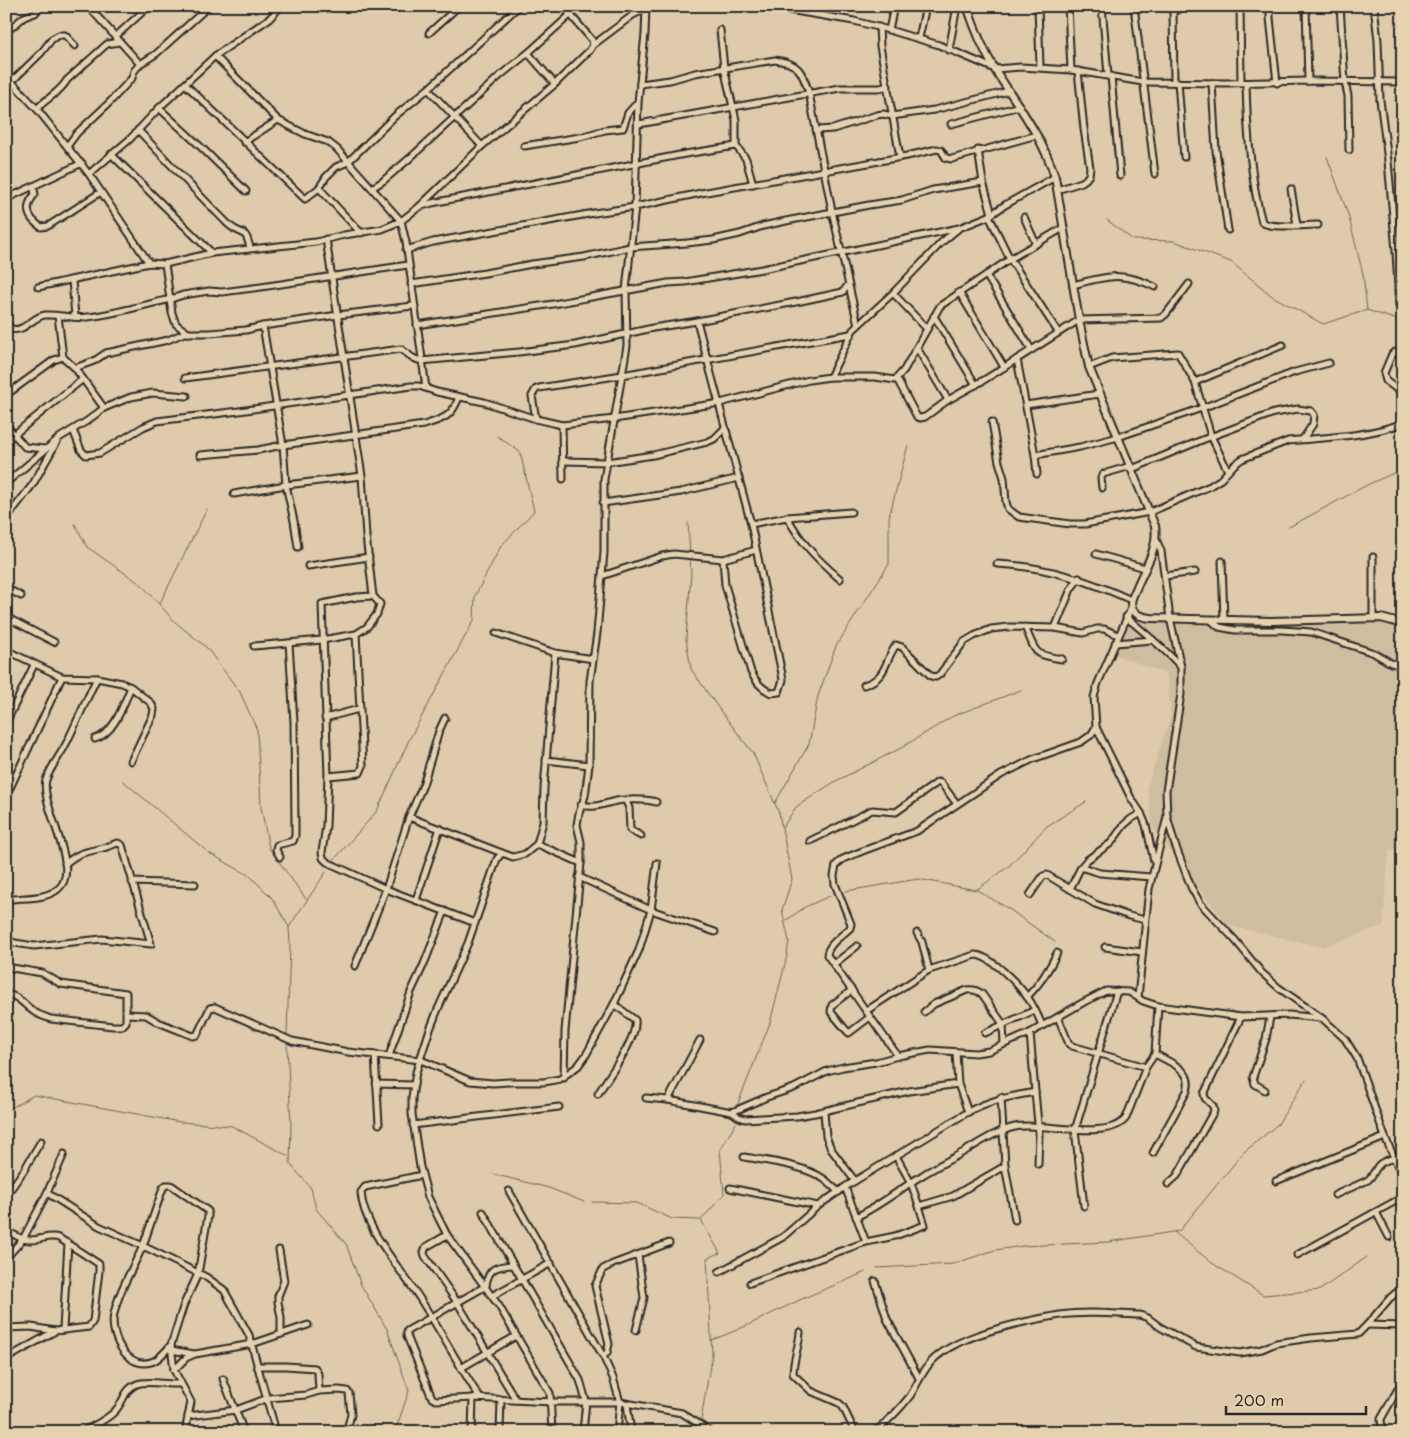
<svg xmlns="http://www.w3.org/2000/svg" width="1409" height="1438" viewBox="0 0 1409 1438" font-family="'Playpen Sans',sans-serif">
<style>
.built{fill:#cfbda0}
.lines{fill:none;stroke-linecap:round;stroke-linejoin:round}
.stream{stroke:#6b6458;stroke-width:1}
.minor-casing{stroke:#2b2b2b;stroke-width:9}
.tertiary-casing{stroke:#2b2b2b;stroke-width:10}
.minor{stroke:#e7d2b0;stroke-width:5}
.tertiary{stroke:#e7d2b0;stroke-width:6}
</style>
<rect width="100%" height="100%" fill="#dfcbab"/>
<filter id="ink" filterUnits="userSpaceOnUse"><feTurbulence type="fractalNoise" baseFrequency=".02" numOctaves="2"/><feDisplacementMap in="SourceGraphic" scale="10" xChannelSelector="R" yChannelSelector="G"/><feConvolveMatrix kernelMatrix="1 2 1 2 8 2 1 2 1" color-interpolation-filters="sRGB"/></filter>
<g filter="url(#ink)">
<path class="built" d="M1131 614 1146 622 1247 627 1379 622 1403 629V850L1389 849 1383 926 1322 947 1227 925 1153 828 1147 787 1171 716 1167 674 1116 655Z"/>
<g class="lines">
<g class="stream">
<path d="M1327 157 1348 214 1363 274 1367 310"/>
<path d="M1107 220 1133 240 1174 241 1231 262 1272 296 1323 324 1367 310 1403 322"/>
<path d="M688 523 690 555"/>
<path d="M75 524 87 547 142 585 175 622 206 647 240 692 257 730 261 807 269 848 306 899"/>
<path d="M1289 527 1369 484 1403 469"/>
<path d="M690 559 691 573 686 639 691 669 719 709 753 753 779 813 792 879 782 910 789 941 786 960 770 1023 737 1106"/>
<path d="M160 603 207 509"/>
<path d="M123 781 209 853 250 876 272 898 289 927"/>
<path d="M775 803 809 744 818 696 836 646 889 564V517L908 445"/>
<path d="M783 827 796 807 834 782 901 748 953 716 1021 690"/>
<path d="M333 861 377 811 409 740 474 620 475 596 501 546 534 511 520 452 497 436"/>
<path d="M977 890 1009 909 1055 942"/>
<path d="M846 891 918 879 976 890 1008 867 1047 826 1086 802"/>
<path d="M785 921 805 907 832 895"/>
<path d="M287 1035 290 945 289 927 326 872"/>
<path d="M287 1045 291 1124 290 1164 311 1188 316 1209 346 1244 361 1285 387 1329 409 1391 395 1432"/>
<path d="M6 1111 34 1095 180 1122 232 1126 288 1156"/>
<path d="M493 1174 549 1188 584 1202"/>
<path d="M592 1202 637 1203 672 1219 700 1220"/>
<path d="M1174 1232 1212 1263 1263 1295 1320 1290 1367 1257"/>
<path d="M877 1268 953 1264 995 1250 1023 1246 1108 1242 1179 1231 1243 1153 1278 1124 1306 1079"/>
<path d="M711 1340C742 1330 771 1313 802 1299 823 1289 845 1282 865 1272"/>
<path d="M701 1420 712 1354 707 1258 720 1253 701 1220 724 1194 720 1150 736 1123"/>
</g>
<defs>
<g id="minor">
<path d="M88 6 140 64"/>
<path d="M765 6 854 21 889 30 939 45 995 69 1021 67 1071 70 1143 82 1226 83 1308 81 1403 82"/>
<path d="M1038 6 1040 67"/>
<path d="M1068 6 1071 70"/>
<path d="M1102 6 1108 75"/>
<path d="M1134 6 1155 174"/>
<path d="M1240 6 1241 83"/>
<path d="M1274 6 1270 8V18L1277 83"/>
<path d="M1306 6 1308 81"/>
<path d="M1340 6 1345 82 1348 96 1349 150"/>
<path d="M1374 6 1378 41 1380 100 1388 161 1396 251 1399 306"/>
<path d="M394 7V6"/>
<path d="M879 27 880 46 900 157"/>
<path d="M720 30 724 68 736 120V146L746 159 753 184"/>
<path d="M889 30 894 6"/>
<path d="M6 32 24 17 35 13 41 6"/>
<path d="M429 33 459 6"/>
<path d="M115 37 149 6"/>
<path d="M919 38 926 6"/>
<path d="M593 45 633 15 646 9"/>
<path d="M949 50 957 6"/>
<path d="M528 53 555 84"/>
<path d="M215 56 278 120 305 134 328 142 337 149 401 221 406 242 426 388"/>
<path d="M1111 76 1120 176"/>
<path d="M12 82 37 109 89 174 130 139 159 108 215 56 270 18 281 6"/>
<path d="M1174 82 1173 11 1178 10"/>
<path d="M1178 82 1184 157"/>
<path d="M1212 83 1216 151 1228 230"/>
<path d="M1246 83C1247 129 1250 178 1262 222 1270 229 1306 225 1318 225"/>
<path d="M185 84 305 199 319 188 326 177 336 167 348 162 395 116 428 89 519 6"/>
<path d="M640 84 670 80 695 73 775 60C800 63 802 72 809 93L832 211 858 325"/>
<path d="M6 87 41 53 52 39 59 35H65L75 46"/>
<path d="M428 89 482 146"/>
<path d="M159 108 202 148 246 191"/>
<path d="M37 109C46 98 60 93 67 80L107 44 119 42"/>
<path d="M639 124 840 88H880L888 86"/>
<path d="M951 124 1020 106"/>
<path d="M138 130C168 162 198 194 229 225 242 237 245 226 250 248"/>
<path d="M818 130 833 129 877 115 883 114 892 116 934 110 1009 91"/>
<path d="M244 142 278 120"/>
<path d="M68 145 77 133 110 102 132 78 134 71 140 64 156 54 209 6"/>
<path d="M524 146 580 137 605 130 623 128 628 113 638 102"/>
<path d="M978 150 983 182 992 214"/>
<path d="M111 154 212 253"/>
<path d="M89 174 149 263"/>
<path d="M33 186 35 194C24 207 27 218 41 227L48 226 101 192"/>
<path d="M319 188 361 233"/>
<path d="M372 188 383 181 410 158 502 74 528 53 580 6"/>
<path d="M1291 189 1297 225"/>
<path d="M1057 190 1082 182 1086 179 1089 175 1090 168 1084 129 1078 71"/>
<path d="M6 199 82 163"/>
<path d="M419 207 482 146 555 84 590 50 593 45 592 40 563 6"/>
<path d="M989 216 1010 259 1058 332"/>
<path d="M1024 217 1036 244"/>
<path d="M406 250 433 242 594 213 635 207 701 193 907 156 937 149 941 150 946 158 952 159 1037 135"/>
<path d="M165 264 172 313 176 324 188 333"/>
<path d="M986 275 1031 349"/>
<path d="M72 280 75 317"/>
<path d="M411 284 485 273 532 264 584 257 630 247 687 243 713 240 740 234 763 226 786 221 869 205 902 200 933 190 983 182"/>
<path d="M1073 285C1108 276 1121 271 1155 287"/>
<path d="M38 287 149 263 165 264 212 253 316 242 344 235 382 229 401 221 419 207 432 203 685 154 736 146"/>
<path d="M959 292 1004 367"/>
<path d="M893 293 927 329"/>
<path d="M58 316 63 357"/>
<path d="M934 316 976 385"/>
<path d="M6 321 11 329C24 333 33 316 45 315 59 314 74 319 88 317 115 314 143 305 171 299L183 295 209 291 222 292 261 287 408 265"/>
<path d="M697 321 751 524 782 674 783 680 779 692 771 693C761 688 756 682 751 672L725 585 723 559"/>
<path d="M417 325 553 304 668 283 685 282 762 269 959 228"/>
<path d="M263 326 283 445 286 485 294 521 298 547"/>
<path d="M917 348 948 400"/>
<path d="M1403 357 1395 352 1392 354 1384 373 1386 381 1403 394"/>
<path d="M1017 359 1035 455 1037 474"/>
<path d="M1089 367 1112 358 1178 353 1195 382 1211 436 1228 471"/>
<path d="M830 377 853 330 893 293 942 242 959 228 989 216 1005 205 1055 177"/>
<path d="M185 378 401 349 413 358 421 361 519 352 575 345 653 328 697 321 801 301 843 292 848 285"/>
<path d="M897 379 917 417 920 418 925 417 948 400 984 380 1079 320 1161 318 1166 314 1189 284"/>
<path d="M1195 382 1283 345"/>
<path d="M6 395 54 360 63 357 75 368"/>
<path d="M1026 405 1099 394"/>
<path d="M104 408 75 368 94 361 106 353 168 340 184 333H210L246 330 263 326 338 315 413 306"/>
<path d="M536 419 532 396 536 389 539 388 622 375 850 334"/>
<path d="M992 422 999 462 1004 478 1006 502 1008 509 1019 517 1070 524H1085L1150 512 1210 486 1221 479 1234 465 1242 459 1288 441C1326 437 1367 437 1403 423"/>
<path d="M6 425 25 447 45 449"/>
<path d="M562 425 563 479"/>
<path d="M73 430 81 450 86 455 100 453 143 427 157 421 239 411 411 386H419L437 392 484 402 536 419 562 425 614 419 720 403 809 380 830 377H875L895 380 904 370 940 306 1010 259 1063 228"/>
<path d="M6 441 83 379"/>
<path d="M200 455 258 450 283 445 424 425C443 419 452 417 459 397"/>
<path d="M1035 455 1080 447 1118 437 1202 408 1295 372 1329 363"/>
<path d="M563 461 607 462 653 455 707 442 714 439 725 428"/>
<path d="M1132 469 1202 440 1274 413 1298 409 1311 411 1314 415 1313 424 1303 439"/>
<path d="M6 483 57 440"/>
<path d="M1102 488 1101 478 1103 474 1131 466"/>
<path d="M234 494 286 485 362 476"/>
<path d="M603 503 681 492 739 478"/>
<path d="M787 517C803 545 816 558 840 579"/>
<path d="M6 519 33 484 59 438 87 421 104 408 131 397 153 393 187 396"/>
<path d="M751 524 787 517 851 512"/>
<path d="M1156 539 1161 551 1170 618 1181 667V694L1166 791 1167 816 1174 842 1191 887 1200 903 1235 940 1262 973 1279 988 1323 1019 1345 1039 1357 1058 1385 1137 1403 1178"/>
<path d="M1096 554 1145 568"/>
<path d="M1373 557V618"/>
<path d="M1222 561 1224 620"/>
<path d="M997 564C1045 566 1088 580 1131 600"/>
<path d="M308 566 369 557"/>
<path d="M602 576 662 556 674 554 723 559 756 550"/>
<path d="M1165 576 1195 572"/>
<path d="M6 588 21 596"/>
<path d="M373 596 356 597 322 604 328 776 326 826 322 852 323 858 327 862 386 889 475 923"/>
<path d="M6 617 54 642"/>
<path d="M1126 617C1145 633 1164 648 1181 667"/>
<path d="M1211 620 1219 627 1235 630H1282L1311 632 1374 653 1391 663 1403 666"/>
<path d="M1025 627C1037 654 1032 654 1062 659"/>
<path d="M1055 628 1071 589 1079 578"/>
<path d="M496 633 555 653 593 659"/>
<path d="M1115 643 1153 640"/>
<path d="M254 646 322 640 356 634 367 627 377 614 380 604 373 596 366 536 362 476 326 239"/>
<path d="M6 650 62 677 97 678 122 683 131 687 151 703 154 709 153 715 131 761"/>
<path d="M864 685C887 678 884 662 896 645L902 647 931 676 936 677 940 674 964 642 974 636 991 629 1009 627 1055 628 1083 633 1097 629H1104L1118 635"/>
<path d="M325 718 359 709"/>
<path d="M6 723 34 665"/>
<path d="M1096 727 1131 798 1141 813 1146 825 1154 861"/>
<path d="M95 739C115 733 123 705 131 687"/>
<path d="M546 760 589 765"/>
<path d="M328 776 360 773 363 766 356 634"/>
<path d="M10 788 62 677"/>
<path d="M626 801 629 808 630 830 641 836"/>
<path d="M581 805C594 808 601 805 612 802 623 799 646 799 656 802"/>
<path d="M409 817 502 853"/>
<path d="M810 841 872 810 896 812 938 782 941 783 957 804"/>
<path d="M537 844 581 863"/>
<path d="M280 857 276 850 277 845 293 841 295 836V827L294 722 289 643"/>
<path d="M1081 867 1100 873 1151 877"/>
<path d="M579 877 651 910 715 932"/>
<path d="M132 882 195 884"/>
<path d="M1070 889 1081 867 1087 860 1111 843 1124 825 1131 819 1141 813"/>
<path d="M1030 895 1043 876 1047 875 1095 904 1129 916 1145 920"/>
<path d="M6 900C22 897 45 900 58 889 83 870 39 804 46 780 50 768 59 757 65 746 76 724 86 700 97 678"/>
<path d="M416 900 440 828"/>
<path d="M917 933 922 942 929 970"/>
<path d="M6 939 15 943 34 946 102 939 151 944 122 845 118 843C113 844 108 847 103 848 85 853 80 851 65 864"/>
<path d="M1105 947 1142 952"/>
<path d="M834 964 857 946"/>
<path d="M355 966 386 889 409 817 423 785 439 731 445 718"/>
<path d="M6 967 42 973 61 984 126 993V1022L122 1026H113L51 1019C45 1017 38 1015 33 1011 23 1004 19 996 6 994"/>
<path d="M852 990 832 1005 831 1012 846 1030 849 1033 870 1017"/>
<path d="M1027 997C1041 983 1049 970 1057 953"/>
<path d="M1138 997 1149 889 1167 817"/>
<path d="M866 1011 827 955C828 944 842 936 850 928L851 924 835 884 834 876 836 865 843 859 865 850 917 831 1001 775 1033 759 1081 742 1091 735 1096 727 1094 697 1098 683 1132 606"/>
<path d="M924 1012 934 1004 967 990C973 989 977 990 982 994L1003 1024 1004 1044"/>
<path d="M127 1014 146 1015 158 1022 193 1036 197 1035 210 1008 215 1007 292 1041 348 1052 421 1060 470 1081 493 1083 509 1082H544L560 1079 578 1066 586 1055 614 1004 639 950 651 910 657 863"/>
<path d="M1058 1017 1069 1044 1072 1046 1146 1067"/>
<path d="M985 1033 1035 1010"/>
<path d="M956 1053 958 1084 968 1112"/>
<path d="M375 1055 379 1124"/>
<path d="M389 1056 411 992 424 964 445 911"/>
<path d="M898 1056 866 1011 929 970 975 955C990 955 1019 985 1028 998 1034 1006 1038 1016 1042 1025"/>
<path d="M564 1078 565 1031 581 863V842L577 825 579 813 585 796 589 765 590 681 597 633 604 552V479L627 346 626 290 635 207 638 102 645 34 646 6"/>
<path d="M376 1084 414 1085"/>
<path d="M1265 1090 1255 1084 1253 1077 1266 1039 1270 1017"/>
<path d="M1035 1092 1039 1134 1038 1164"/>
<path d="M598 1094C608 1076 638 1039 635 1020L614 1004"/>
<path d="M1001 1097 1005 1166 1015 1220"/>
<path d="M646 1098 668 1100 732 1112 767 1097 794 1088 827 1071 843 1067 876 1062 898 1056 930 1050 976 1053 989 1051 1030 1033 1084 1002 1106 991 1129 992 1143 1001 1158 1006 1241 1017 1289 1015 1320 1018"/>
<path d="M668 1100 700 1040"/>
<path d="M732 1112 739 1117 745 1119 797 1116 815 1113 909 1091 958 1084"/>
<path d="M824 1112 826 1136 831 1149 855 1181"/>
<path d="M413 1125 559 1107"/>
<path d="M1153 1153 1187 1091C1194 1070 1171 1063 1155 1054"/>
<path d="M896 1156 911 1183 919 1206 953 1196 1005 1166"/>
<path d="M744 1157C768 1161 804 1165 824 1179 829 1183 834 1188 839 1192"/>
<path d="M422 1175 365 1187 361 1192C363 1229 403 1271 422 1302 442 1334 460 1367 480 1398"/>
<path d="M1276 1181 1385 1137"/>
<path d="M1168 1184 1177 1176 1214 1111 1213 1106 1205 1098 1204 1094 1241 1017"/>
<path d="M845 1187 866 1242"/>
<path d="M730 1188 818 1206"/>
<path d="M509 1191 603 1356 613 1378 620 1402 617 1432"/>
<path d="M47 1193 99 1226 143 1246 163 1188 166 1185H171L208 1211V1216L198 1274 184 1304 171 1345 174 1370 191 1402 185 1432"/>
<path d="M1335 1195 1368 1180C1373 1176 1374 1171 1378 1166 1384 1159 1394 1158 1403 1158"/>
<path d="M6 1196 24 1170 41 1141"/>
<path d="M1084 1206 1075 1130 1117 991"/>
<path d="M483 1212 580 1380 586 1401 583 1432"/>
<path d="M1376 1212 1389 1237"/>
<path d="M856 1217C879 1206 899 1190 921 1176 935 1167 952 1159 967 1150 982 1141 997 1131 1015 1127 1040 1121 1109 1142 1126 1118L1146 1067 1155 1054 1158 1006"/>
<path d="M6 1231 23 1239 47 1193 64 1154"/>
<path d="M447 1235 426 1247 424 1252 425 1256 457 1302 516 1400"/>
<path d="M279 1250 284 1281 278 1296V1302L281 1317V1334"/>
<path d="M1297 1255 1403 1197"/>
<path d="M6 1258 23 1239C38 1243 46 1234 59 1238L99 1264V1271L93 1321 89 1327 55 1331 31 1327 6 1328"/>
<path d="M513 1265C496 1266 488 1268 486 1286L407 1331V1336L432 1398 436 1400 473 1398 552 1402H620L682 1413 711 1432"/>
<path d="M719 1272 783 1237 818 1206 845 1187 968 1112C991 1099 1010 1097 1035 1092L1030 1033"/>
<path d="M875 1281 887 1319 919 1378"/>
<path d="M750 1283 866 1242 895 1236 925 1225 919 1206"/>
<path d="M492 1296 551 1263"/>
<path d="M1367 1325 1403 1326"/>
<path d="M63 1329 68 1243"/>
<path d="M636 1330 644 1298 638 1255"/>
<path d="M800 1332C799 1347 793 1360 793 1374L811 1391 839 1403 843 1407 855 1432"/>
<path d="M171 1345C166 1351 161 1357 154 1361 127 1372 109 1335 114 1314 119 1290 133 1268 143 1246L206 1277 224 1290 249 1335 276 1432"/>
<path d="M171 1350 194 1354"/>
<path d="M603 1356 607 1353 609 1344 595 1286 603 1269 613 1264 669 1243"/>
<path d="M6 1359 55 1331"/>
<path d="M257 1366H286L315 1368 318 1374 319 1391"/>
<path d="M461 1368 516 1336"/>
<path d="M174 1370 186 1358 195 1354 252 1344 308 1325"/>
<path d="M223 1379 244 1432"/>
<path d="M627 1404 631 1432"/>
<path d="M188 1416 236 1410 268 1398 306 1395 319 1391 339 1390 347 1391 349 1393 351 1415 346 1432"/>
<path d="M13 1432 14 1431"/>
<path d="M82 1432C93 1426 107 1420 115 1411 124 1402 124 1389 137 1384 148 1380 166 1385 180 1384"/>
<path d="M472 1432 473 1398"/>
<path d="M500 1432 501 1399"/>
<path d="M552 1432 550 1393 499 1306 447 1235 428 1197 420 1167 412 1114V1097L416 1072 429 1032 438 1009 468 943 497 859 502 853 513 857 525 854 537 844 543 822 544 788 555 653"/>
<path d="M875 1432C888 1421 900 1409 910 1396 918 1384 923 1368 935 1358 961 1334 1025 1321 1060 1315 1086 1311 1114 1314 1140 1315L1148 1318 1160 1327 1196 1347 1240 1353 1262 1349 1276 1343 1311 1338 1358 1334 1367 1325 1390 1298 1403 1287"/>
<path d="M1389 1432C1383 1428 1381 1426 1381 1419L1403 1380"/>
</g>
<path id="tertiary" d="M967 6C974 27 984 51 995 70 1017 104 1043 138 1055 177L1079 320 1089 367 1155 526C1159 548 1144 569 1136 589 1134 593 1131 599 1131 604 1132 615 1142 617 1151 618L1271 621 1381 618 1403 624"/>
</defs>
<use href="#minor" class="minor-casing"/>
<use href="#tertiary" class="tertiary-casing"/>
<use href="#minor" class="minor"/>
<use href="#tertiary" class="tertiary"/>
</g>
</g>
<rect width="1409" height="1438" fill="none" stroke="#e7d2b0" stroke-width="25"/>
<rect x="12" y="12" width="1384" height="1413" fill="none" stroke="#2b2b2b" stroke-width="2" filter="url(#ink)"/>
<path d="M1226 1406v8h140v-8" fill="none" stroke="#2b2b2b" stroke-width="2.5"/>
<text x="1234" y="1406" font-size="15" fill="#2b2b2b" stroke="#e7d2b0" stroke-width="4" paint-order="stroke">200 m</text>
</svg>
